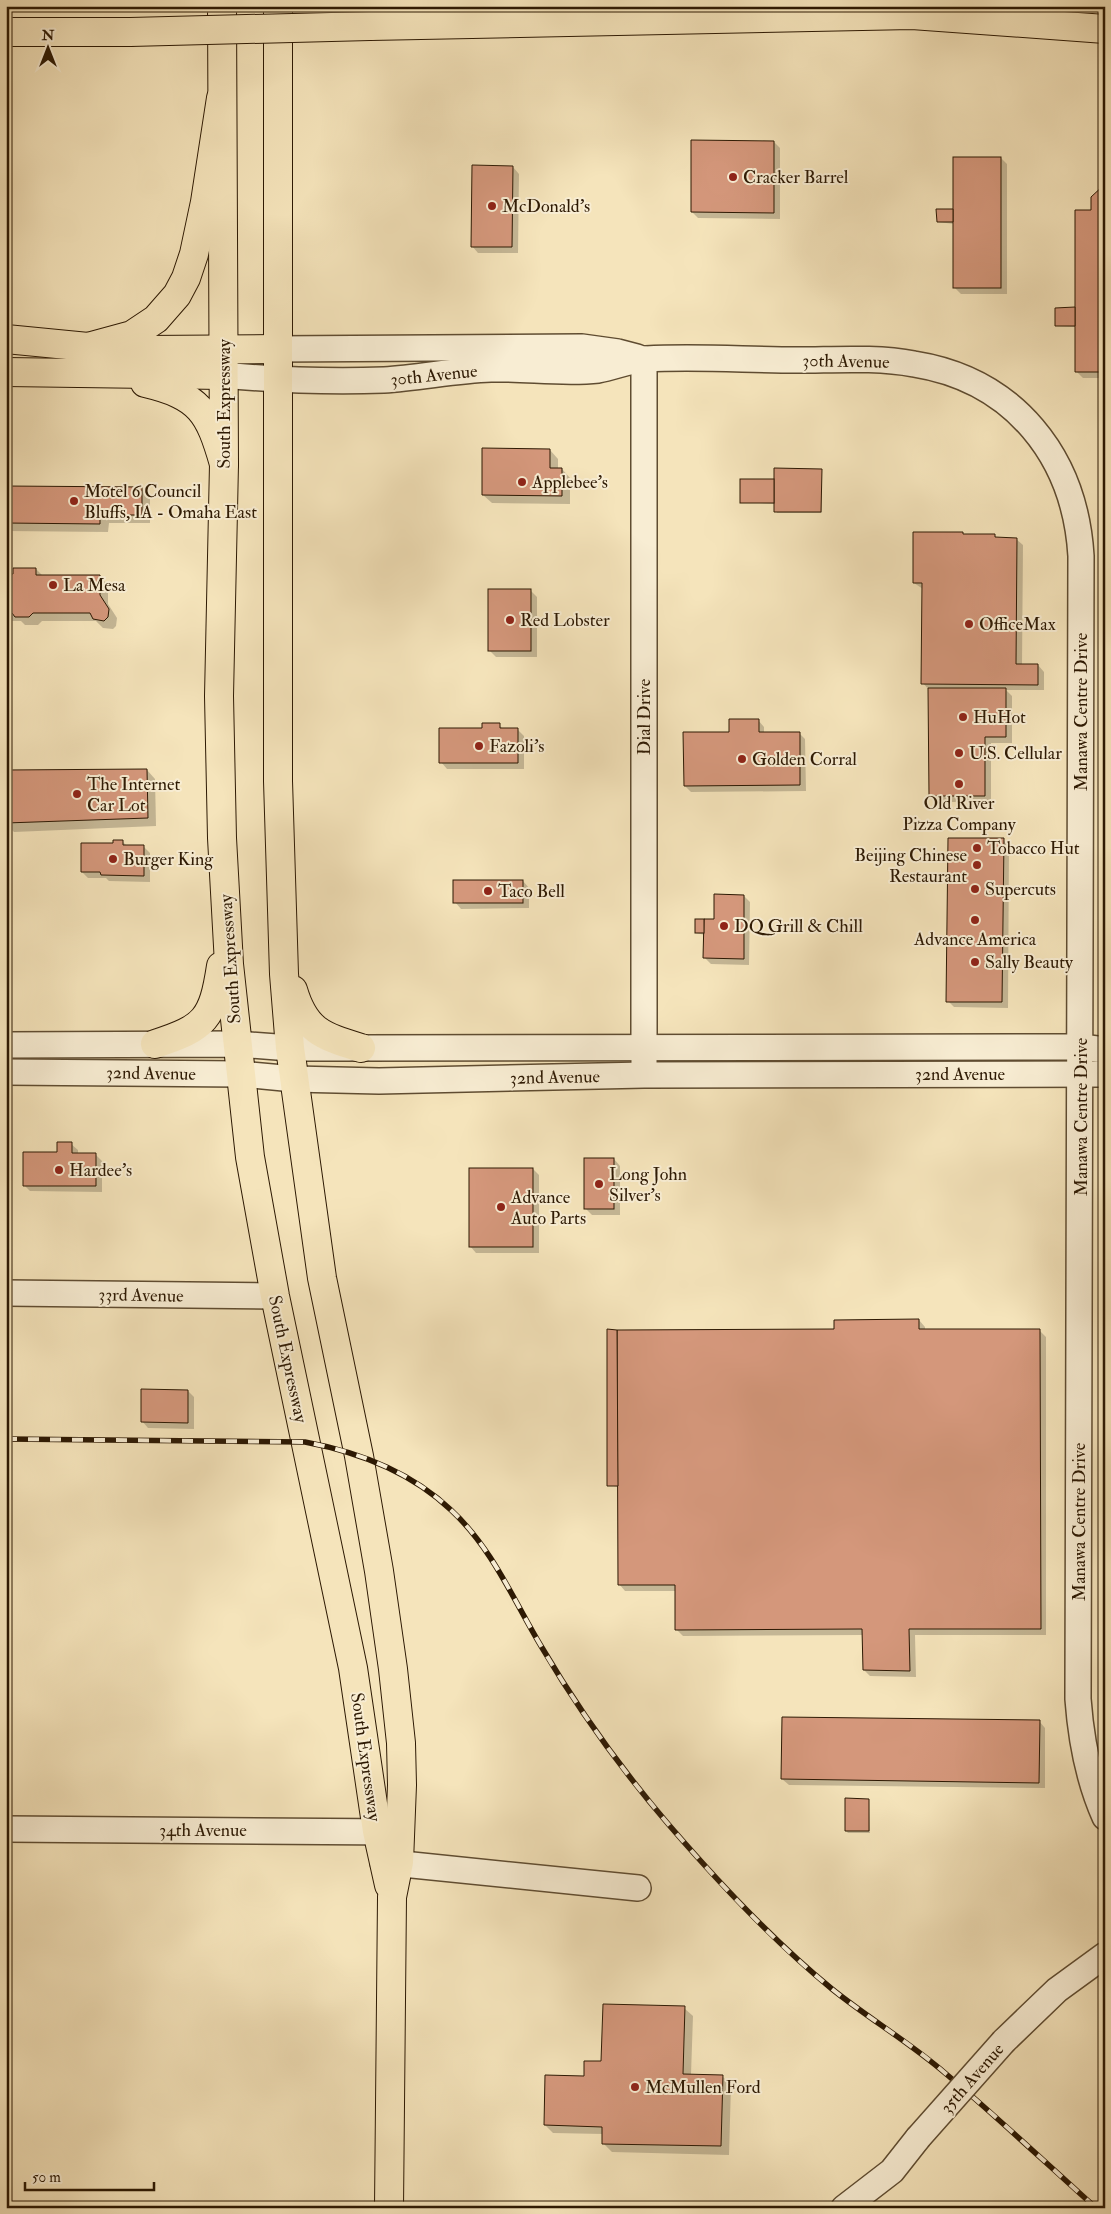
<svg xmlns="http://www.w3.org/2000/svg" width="1111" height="2214" viewBox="0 0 1111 2214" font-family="'IM FELL Double Pica',serif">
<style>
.shadow{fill:#0003}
.building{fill:#d4977b;stroke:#2d1903}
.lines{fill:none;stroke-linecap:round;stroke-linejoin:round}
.minor-casing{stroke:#5f4c31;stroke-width:28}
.major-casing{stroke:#2d1903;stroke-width:30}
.highway-casing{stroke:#2d1903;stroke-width:30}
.minor{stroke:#f8edd3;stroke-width:25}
.major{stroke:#f5e4bb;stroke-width:28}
.highway{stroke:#f5e4bb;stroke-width:28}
.rail-casing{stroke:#2d1903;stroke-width:5.5}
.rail{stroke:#f8edd3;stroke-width:4;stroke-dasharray:11;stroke-linecap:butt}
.minor-bridge-casing{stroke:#5f4c31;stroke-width:28;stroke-linecap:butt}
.highway-bridge-casing{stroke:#2d1903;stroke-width:30;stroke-linecap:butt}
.minor-bridge{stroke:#f8edd3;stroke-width:25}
.highway-bridge{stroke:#f5e4bb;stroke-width:28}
.poi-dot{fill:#8f2418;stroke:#f8edd3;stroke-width:2}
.labels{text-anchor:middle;stroke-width:4;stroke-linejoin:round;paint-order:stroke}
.poi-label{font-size:18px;fill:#2d1903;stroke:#f8edd3;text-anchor:start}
.street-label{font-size:18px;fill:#2d1903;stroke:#f8edd3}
</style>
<rect width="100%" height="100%" fill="#f5e4bb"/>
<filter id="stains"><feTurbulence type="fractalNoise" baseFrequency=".004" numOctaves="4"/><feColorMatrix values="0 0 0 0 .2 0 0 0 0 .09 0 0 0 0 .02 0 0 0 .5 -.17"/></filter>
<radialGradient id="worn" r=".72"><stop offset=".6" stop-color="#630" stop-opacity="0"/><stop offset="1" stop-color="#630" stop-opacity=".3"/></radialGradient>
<g class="shadow">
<path d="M774 142 780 148V219L698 218 692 212Z"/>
<path d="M1001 158 1007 164V294H961L954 287V224L938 222 954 210Z"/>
<path d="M513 167 519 174 518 253H478L472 246Z"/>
<path d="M1105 186V378H1083L1077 372 1076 327 1056 326 1076 308 1093 211Z"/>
<path d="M550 450 558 459V469H562L570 478V504L492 503 483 495Z"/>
<path d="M821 470 822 513H777L775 504 742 502 775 480Z"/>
<path d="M6 488 142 489 150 497V523H109L108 532 6 531Z"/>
<path d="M994 535 997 538 1016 539 1023 545 1022 665H1038L1044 672V690H1006L1012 696V743H991V802H936L930 796 929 690 923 683V589L914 583 964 536Z"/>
<path d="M36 569 43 576H99L108 585V604L117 618 116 626 113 629 103 628 96 621H42L38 625H25L21 621H10L6 617V575Z"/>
<path d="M531 591 537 597V657H496L489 650Z"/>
<path d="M758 720 764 727V733H799L805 739 806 791 691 792 685 786 730 733Z"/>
<path d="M499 725 504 730H518L524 736V769H447L441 762 483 729Z"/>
<path d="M147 770 155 779 156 826 14 832 6 824V793Z"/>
<path d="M1003 840 1009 846 1008 1008 954 1007 948 1001Z"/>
<path d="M122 841 128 847H144L150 853V882L109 881 106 878H88L82 872 114 845Z"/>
<path d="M523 881 529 888V908L461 909 455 902Z"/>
<path d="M744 896 750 902 749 965 711 964 705 958V935L696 933 715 921Z"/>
<path d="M71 1144 78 1150V1154L96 1155 102 1161V1192L30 1191 24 1185Z"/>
<path d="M614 1159 620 1166V1215H592L586 1209Z"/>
<path d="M533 1169 539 1175V1253H476L470 1246Z"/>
<path d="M919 1320 925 1327V1330H1039L1046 1337V1635H915L916 1677 870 1676 864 1670 863 1635 683 1636 676 1629V1591H625L619 1584V1487L608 1485 835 1331Z"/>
<path d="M188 1391 194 1397V1429L148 1428 142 1421Z"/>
<path d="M1039 1721 1045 1728V1788L789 1785 782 1779Z"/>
<path d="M869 1800 870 1833H848L846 1831Z"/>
<path d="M684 2008 693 2016 691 2075 722 2076 731 2085 729 2155 612 2152 603 2143V2134L553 2133 545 2125 585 2077 603 2062Z"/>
</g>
<g class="building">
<path d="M691 140 774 141V213L691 212Z"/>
<rect x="953" y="157" width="48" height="131"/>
<path d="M472 165 513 166 512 247H471Z"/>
<path d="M1105 184V372H1075V210H1091V197Z"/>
<path d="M936 209H953V222H937Z"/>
<path d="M1075 307V326H1055V308Z"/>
<path d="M482 448 550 449V468H562V496L482 495Z"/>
<path d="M774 468 822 469 821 512H774Z"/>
<rect x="740" y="479" width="34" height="24"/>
<path d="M6 486 142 487V515H100V524L6 523Z"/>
<path d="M913 532H963V534H995V537L1017 538 1016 664H1038V685L921 684 922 583H913Z"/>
<path d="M13 568H36V575H100V595L109 609 108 617 104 621 93 619 90 613H33L29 617H15L12 613H6V574H13Z"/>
<rect x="488" y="589" width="43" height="62"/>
<path d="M928 688H1006V737H985V796H929Z"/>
<path d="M729 719H759V732H800V785L684 786 683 732H729Z"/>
<path d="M482 723H500V728H518V763H439V728H482Z"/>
<path d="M147 769 148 818 6 823V770Z"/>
<path d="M948 838H1004L1002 1002H946Z"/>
<path d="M113 840H123V845H144V876L101 875 100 872H81V843H113Z"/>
<rect x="453" y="880" width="70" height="23"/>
<path d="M714 894 744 895V959L703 958 704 919H714Z"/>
<rect x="695" y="919" width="9" height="14"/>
<path d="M57 1142H72V1153H96V1186H23V1152H57Z"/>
<rect x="584" y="1158" width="30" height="51"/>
<rect x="469" y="1168" width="64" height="79"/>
<path d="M919 1319V1329H1040L1041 1629H909L910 1671 863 1670 862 1629 675 1630V1585H618L617 1330 834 1329V1320Z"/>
<path d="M607 1329 617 1330 618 1486H607Z"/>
<path d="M141 1389 188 1390V1423L141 1422Z"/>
<path d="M782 1717 1040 1720 1039 1783 781 1779Z"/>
<path d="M845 1798 869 1799V1831H845Z"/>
<path d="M603 2004 685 2006 683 2074 723 2075 721 2146 602 2144V2127L544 2125 545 2075 584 2076V2061H601Z"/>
</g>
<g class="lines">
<defs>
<g id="minor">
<path d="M276 349 582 347 618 352 637 357"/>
<path d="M644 359V1064"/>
<path d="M223 375C277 380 330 382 384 380 420 378 455 370 491 369 526 368 563 374 598 370 614 367 630 360 646 359 696 356 747 360 797 360 835 360 876 357 914 364 1014 380 1075 456 1081 556L1078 1699C1081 1740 1088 1779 1105 1817"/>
<path d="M6 1045 237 1044 290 1048H361L1081 1047 1105 1050"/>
<path d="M6 1072 240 1074 294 1079 379 1081 644 1075 1105 1074"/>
<path d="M6 1293 275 1296"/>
<path d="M6 1829 397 1832"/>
<path d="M383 1862 638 1888"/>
<path d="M1004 2041 1057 1990 1105 1955"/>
<path d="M844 2208 892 2171 918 2138"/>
</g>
<g id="major">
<path d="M222 6 224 464 219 696 222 838 229 964 250 1157 275 1296 353 1668 377 1831 389 1885"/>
<path d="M278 6V781L284 974 290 1048 322 1278 359 1456 379 1571 393 1669 401 1743 402 1785 399 1862 392 1897 389 2208"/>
<path d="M293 990C305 1031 322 1036 361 1048"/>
<path d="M155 1044C205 1028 213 1019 221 966"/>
</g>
<g id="highway">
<path d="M370 26 912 15 1105 29"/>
<path d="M6 32H130"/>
<path d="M6 339 88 347 143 350 276 349"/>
<path d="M88 347 132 335 156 319 177 295 186 278 194 254 205 202 221 98"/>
<path d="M6 372 223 375"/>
<path d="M145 383C200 396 209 412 224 464"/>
</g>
</defs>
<use href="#minor" class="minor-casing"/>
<use href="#major" class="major-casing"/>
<use href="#highway" class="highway-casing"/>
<use href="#minor" class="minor"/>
<use href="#major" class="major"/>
<use href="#highway" class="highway"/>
<defs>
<path id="rail" d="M6 1439 305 1442C359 1452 411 1472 451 1510 492 1548 513 1599 541 1646 578 1709 621 1769 669 1825 719 1883 772 1940 832 1989 868 2018 909 2042 945 2073 996 2116 1046 2163 1096 2208"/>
</defs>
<use href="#rail" class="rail-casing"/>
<use href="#rail" class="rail"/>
<defs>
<path id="minor-bridge" d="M918 2138 1004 2041"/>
<path id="highway-bridge" d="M130 32 370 26"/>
</defs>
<use href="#minor-bridge" class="minor-bridge-casing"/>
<use href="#highway-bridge" class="highway-bridge-casing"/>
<use href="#minor-bridge" class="minor-bridge"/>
<use href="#highway-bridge" class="highway-bridge"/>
</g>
<g class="poi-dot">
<circle cx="733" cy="177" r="5"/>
<circle cx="492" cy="206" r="5"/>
<circle cx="522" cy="482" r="5"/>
<circle cx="74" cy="501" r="5"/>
<circle cx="53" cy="585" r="5"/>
<circle cx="510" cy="620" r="5"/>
<circle cx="969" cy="624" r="5"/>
<circle cx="963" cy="717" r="5"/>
<circle cx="479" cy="746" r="5"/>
<circle cx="959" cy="753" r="5"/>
<circle cx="742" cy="759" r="5"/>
<circle cx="959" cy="784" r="5"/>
<circle cx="77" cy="794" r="5"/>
<circle cx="977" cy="848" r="5"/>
<circle cx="113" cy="859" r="5"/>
<circle cx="977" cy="865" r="5"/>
<circle cx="975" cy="889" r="5"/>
<circle cx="488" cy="891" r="5"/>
<circle cx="975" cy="920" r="5"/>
<circle cx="724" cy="926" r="5"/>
<circle cx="975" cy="962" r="5"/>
<circle cx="59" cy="1170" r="5"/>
<circle cx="599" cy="1184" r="5"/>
<circle cx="501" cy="1207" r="5"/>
<circle cx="635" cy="2087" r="5"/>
</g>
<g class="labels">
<g class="poi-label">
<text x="743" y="183">Cracker Barrel</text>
<text x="502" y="212">McDonald's</text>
<text x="532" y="488">Applebee's</text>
<text x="84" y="497">Motel 6 Council<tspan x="84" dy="21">Bluffs, IA - Omaha East</tspan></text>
<text x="63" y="591">La Mesa</text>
<text x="520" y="626">Red Lobster</text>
<text x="979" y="630">OfficeMax</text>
<text x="973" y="723">HuHot</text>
<text x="489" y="752">Fazoli's</text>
<text x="969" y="759">U.S. Cellular</text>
<text x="752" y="765">Golden Corral</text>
<text x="87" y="790">The Internet<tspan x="87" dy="21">Car Lot</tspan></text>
<text x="959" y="809" text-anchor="middle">Old River<tspan x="959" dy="21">Pizza Company</tspan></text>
<text x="987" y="854">Tobacco Hut</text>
<text x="967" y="861" text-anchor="end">Beijing Chinese<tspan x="967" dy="21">Restaurant</tspan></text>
<text x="123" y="865">Burger King</text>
<text x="985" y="895">Supercuts</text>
<text x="498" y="897">Taco Bell</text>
<text x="734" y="932">DQ Grill &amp; Chill</text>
<text x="975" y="945" text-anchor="middle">Advance America</text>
<text x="985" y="968">Sally Beauty</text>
<text x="69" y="1176">Hardee's</text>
<text x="609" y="1180">Long John<tspan x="609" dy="21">Silver's</tspan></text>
<text x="511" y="1203">Advance<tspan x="511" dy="21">Auto Parts</tspan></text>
<text x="645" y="2093">McMullen Ford</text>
</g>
<g class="street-label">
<text transform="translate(846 361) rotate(1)" y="6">30th Avenue</text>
<text transform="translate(434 375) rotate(-6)" y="6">30th Avenue</text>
<text transform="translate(224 404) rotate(-90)" y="6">South Expressway</text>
<text transform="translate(1081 712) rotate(-90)" y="6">Manawa Centre Drive</text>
<text transform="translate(644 717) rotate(-90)" y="6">Dial Drive</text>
<text transform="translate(230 959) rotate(-94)" y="6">South Expressway</text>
<text transform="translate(151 1073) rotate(1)" y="6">32nd Avenue</text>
<text x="960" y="1080">32nd Avenue</text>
<text transform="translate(555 1077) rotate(-1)" y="6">32nd Avenue</text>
<text transform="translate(1081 1117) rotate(-90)" y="6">Manawa Centre Drive</text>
<text transform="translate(141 1295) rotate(1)" y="6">33rd Avenue</text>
<text transform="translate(288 1359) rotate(78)" y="6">South Expressway</text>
<text transform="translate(1079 1522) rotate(-90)" y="6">Manawa Centre Drive</text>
<text transform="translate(366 1757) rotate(82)" y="6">South Expressway</text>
<text x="203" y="1836">34th Avenue</text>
<text transform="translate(972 2078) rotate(-49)" y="6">35th Avenue</text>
</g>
</g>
<rect width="1111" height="2214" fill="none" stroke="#f5e4bb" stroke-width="25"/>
<rect x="8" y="8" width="1096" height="2199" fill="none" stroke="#2d1903" stroke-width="2.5"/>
<rect x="12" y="12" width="1086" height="2189" fill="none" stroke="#2d1903"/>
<g transform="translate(48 48)" stroke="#f8edd3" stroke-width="4" paint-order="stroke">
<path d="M0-4L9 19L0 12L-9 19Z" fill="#2d1903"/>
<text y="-8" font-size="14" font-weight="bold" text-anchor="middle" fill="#2d1903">N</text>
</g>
<path d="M25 2182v8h129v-8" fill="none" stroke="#2d1903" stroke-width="2.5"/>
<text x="32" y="2182" font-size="15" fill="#2d1903" stroke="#f8edd3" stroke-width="4" paint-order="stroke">50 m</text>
<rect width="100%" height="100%" filter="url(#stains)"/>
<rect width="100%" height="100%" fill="url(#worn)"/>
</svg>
